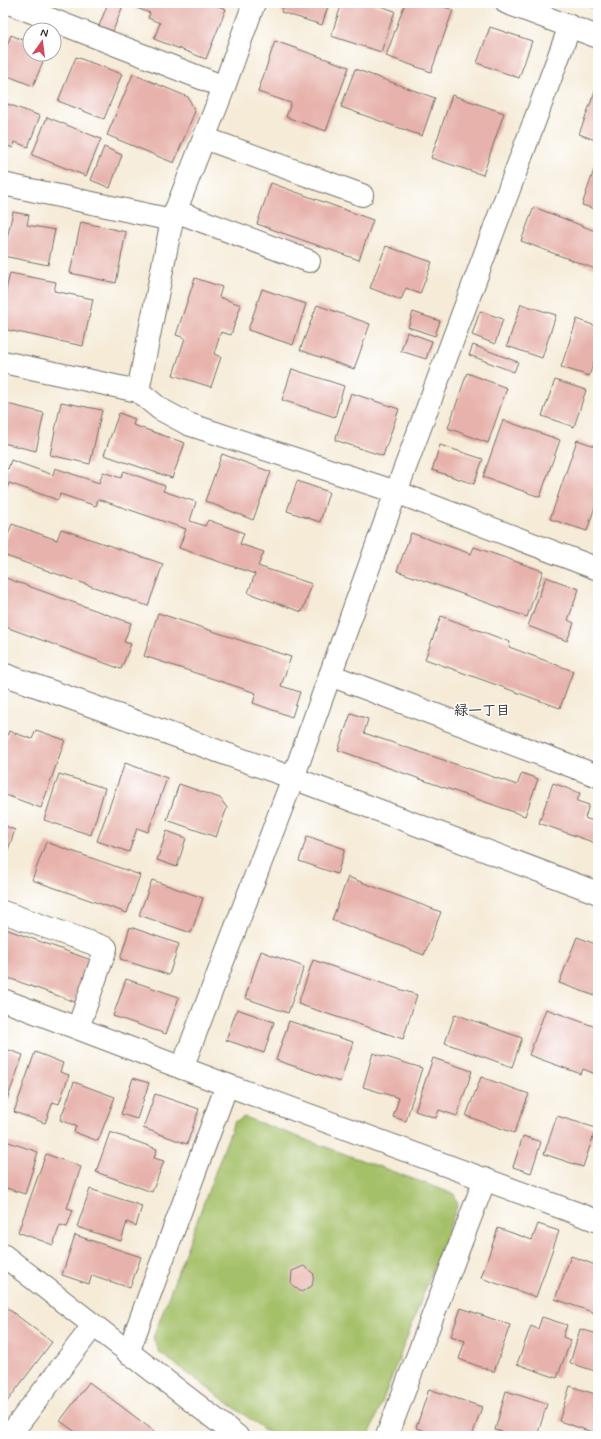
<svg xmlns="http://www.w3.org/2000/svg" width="601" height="1439" viewBox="0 0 601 1439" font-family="Mynerve,'Klee One',sans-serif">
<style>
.green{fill:#a4c067;stroke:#687649}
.building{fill:#e7b2ab}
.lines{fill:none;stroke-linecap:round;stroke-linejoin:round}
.minor-casing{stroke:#726e67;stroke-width:24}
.minor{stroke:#fff;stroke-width:22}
.labels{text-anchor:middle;stroke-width:3;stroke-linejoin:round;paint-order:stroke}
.neighbourhood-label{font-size:14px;font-weight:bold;fill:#2b2b2b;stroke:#fff}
</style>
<rect width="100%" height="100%" fill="#fff"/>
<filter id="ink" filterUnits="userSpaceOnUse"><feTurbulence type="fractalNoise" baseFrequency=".025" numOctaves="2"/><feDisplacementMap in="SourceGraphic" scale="8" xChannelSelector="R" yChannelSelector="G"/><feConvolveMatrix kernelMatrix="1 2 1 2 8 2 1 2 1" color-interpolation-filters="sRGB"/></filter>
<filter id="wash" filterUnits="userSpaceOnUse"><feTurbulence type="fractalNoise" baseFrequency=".012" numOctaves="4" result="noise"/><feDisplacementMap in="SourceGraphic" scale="16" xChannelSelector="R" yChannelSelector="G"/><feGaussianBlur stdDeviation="0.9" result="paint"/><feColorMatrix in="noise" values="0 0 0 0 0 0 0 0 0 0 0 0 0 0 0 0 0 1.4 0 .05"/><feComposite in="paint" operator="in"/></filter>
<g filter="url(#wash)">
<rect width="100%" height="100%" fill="#f5ebd7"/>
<path class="green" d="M244 1117 454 1194 458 1204 369 1436H273L160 1353 153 1338 234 1122Z"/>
<g id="blocks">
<g class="building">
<path d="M76 3H87L85 7Z"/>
<path d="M108 3H124L113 31 99 26Z"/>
<path d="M132 3H209L226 9 206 59 154 39 160 23 148 18 150 13 131 6Z"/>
<path d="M284 3H329L322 25 281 12Z"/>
<path d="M342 3H371L395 11 381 52 331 36Z"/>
<path d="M405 3H433L453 10 431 72 386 56Z"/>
<path d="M581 3H598V9Z"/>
<path d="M490 27 532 41 519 78 477 63Z"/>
<path d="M11 35 30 43V54H46L33 86 3 74V56Z"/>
<path d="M275 41 349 67 326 131 286 117 291 103 258 92Z"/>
<path d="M76 57 122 74 104 119 58 101Z"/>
<path d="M355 69 435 98 422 136 341 107Z"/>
<path d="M133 74 188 97 195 111 174 163 107 135Z"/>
<path d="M598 83V141L579 134Z"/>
<path d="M452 95 504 113 483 175 431 158Z"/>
<path d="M8 104 40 116 28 147 15 142 13 148 3 144V118Z"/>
<path d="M47 117 101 139 86 176 32 155Z"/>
<path d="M104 147 122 155 110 188 91 180Z"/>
<path d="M598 158V210L582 205Z"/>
<path d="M271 183 373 220 359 260 257 224Z"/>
<path d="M534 207 598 232V270L521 241Z"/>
<path d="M13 212 29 215 27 225 55 230 48 265 3 256Z"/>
<path d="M81 222 126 232 116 283 70 273Z"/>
<path d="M386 246 432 262 420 294 406 288 401 300 370 288Z"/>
<path d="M10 273 56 282 54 291 93 299 83 346 3 329V303Z"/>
<path d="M195 278 222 287 219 297 241 305 231 335 221 332 214 354 221 357 211 387 173 375 185 338 176 335Z"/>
<path d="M262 289 306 304 293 345 248 330Z"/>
<path d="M521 304 556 315 542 358 507 346Z"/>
<path d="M317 305 370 324 354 369 300 350Z"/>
<path d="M480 311 503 319 495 344 472 335Z"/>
<path d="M413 312 440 321 435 336 408 327Z"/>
<path d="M577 319 598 327V350L589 376 561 367Z"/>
<path d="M407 332 432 341 426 359 401 351Z"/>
<path d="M473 345 518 362 514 372 469 355Z"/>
<path d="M292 369 344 386 335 417 282 400Z"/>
<path d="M467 373 507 388 488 443 448 428Z"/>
<path d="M555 380 586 390 574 427 542 416Z"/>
<path d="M351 393 399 409 383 456 335 440Z"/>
<path d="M61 402 102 410 90 464 50 455Z"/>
<path d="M3 403 44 413 36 451 3 443Z"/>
<path d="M119 413 135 419 133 425 185 443 172 478 104 455Z"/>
<path d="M503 420 560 440 540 497 483 477Z"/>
<path d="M577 440 598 447V497L587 531 550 519Z"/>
<path d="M440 445 483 459 474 484 432 470Z"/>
<path d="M222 454 271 472 253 520 205 501Z"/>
<path d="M11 460 53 475 55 468 99 483 103 472 121 478 124 471 165 486 163 491 196 502 190 521 205 526 208 520 244 533 240 544 264 552 258 566 312 584 302 612 248 593 255 574 179 548 186 529 98 499 96 506 60 494 58 500 9 483 3 499V467L8 469Z"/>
<path d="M297 481 329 492 320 522 287 511Z"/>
<path d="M12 524 57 540 61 529 163 564 148 606 3 555V548Z"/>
<path d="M411 533 471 554 474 547 543 571 527 617 397 571Z"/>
<path d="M3 577 131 623 124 642 131 644 121 669 3 626Z"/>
<path d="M546 577 579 589 568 620 574 623 567 641 528 626Z"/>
<path d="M158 613 291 657 281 686 300 692 292 717 253 703 256 693 144 656Z"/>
<path d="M441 616 510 642 509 647 573 671 560 708 425 659Z"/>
<path d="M351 713 368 719 364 733 517 785 522 773 538 779 525 816 338 750Z"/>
<path d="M36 730 65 740 41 808 3 794V747L9 731 32 739Z"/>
<path d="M125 763 167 778 148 832 137 828 129 852 97 841Z"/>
<path d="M59 774 105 788 91 835 44 820Z"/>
<path d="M553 783 580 793 577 801 589 805 585 818 598 823V844L539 823Z"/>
<path d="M179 784 220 798 227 808 216 837 167 820Z"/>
<path d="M3 825 15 830 3 864Z"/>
<path d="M167 831 186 838 177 867 157 860Z"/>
<path d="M307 836 345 849 337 874 299 861Z"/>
<path d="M46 842 140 875 127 913 32 880Z"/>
<path d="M348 877 441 912 424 955 332 920Z"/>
<path d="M152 880 203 898 191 933 139 915Z"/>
<path d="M130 927 179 944 169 975 120 959Z"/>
<path d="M3 928 91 960 75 1002 3 976Z"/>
<path d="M577 937 598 945V997L559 983Z"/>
<path d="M261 951 304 967 288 1013 245 998Z"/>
<path d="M313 960 417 995 403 1039 298 1004Z"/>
<path d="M126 979 179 997 166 1034 113 1016Z"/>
<path d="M237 1009 274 1022 264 1053 226 1040Z"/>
<path d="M546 1009 596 1027 598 1022V1075L583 1069 581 1074 529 1055Z"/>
<path d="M455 1014 522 1038 512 1067 445 1043Z"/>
<path d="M289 1021 353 1042 340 1082 276 1060Z"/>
<path d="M3 1048 23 1055 3 1111Z"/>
<path d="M35 1052 63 1063 60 1072 69 1075 59 1104 53 1102 45 1123 14 1112Z"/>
<path d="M373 1053 422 1068 406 1121 393 1117 399 1098 363 1087Z"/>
<path d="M433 1058 472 1071 457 1116 439 1110 436 1118 415 1111Z"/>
<path d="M481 1077 529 1094 514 1133 466 1116Z"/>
<path d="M133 1078 149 1083 137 1119 121 1114Z"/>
<path d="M74 1082 115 1097 98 1141 74 1132 76 1126 60 1120Z"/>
<path d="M155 1094 199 1109 187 1144 143 1128Z"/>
<path d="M557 1116 596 1128 583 1167 544 1154Z"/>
<path d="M110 1132 157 1149 154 1158 164 1161 152 1192 96 1172Z"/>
<path d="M523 1136 541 1142 531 1173 513 1167Z"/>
<path d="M3 1140 38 1152 25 1194 3 1187Z"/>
<path d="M46 1154 81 1167 67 1208 73 1210 67 1227 60 1225 53 1245 18 1232Z"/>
<path d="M90 1189 142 1206 136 1226 127 1222 121 1241 77 1227Z"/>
<path d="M538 1224 559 1231 536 1297 481 1278 498 1228 532 1240Z"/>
<path d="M75 1235 141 1257 130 1288 92 1275 89 1284 62 1275Z"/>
<path d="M571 1256 598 1266V1314L555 1299Z"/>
<path d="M304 1266 314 1274 312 1286 301 1292 291 1284 292 1271Z"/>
<path d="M3 1305 52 1342 3 1407Z"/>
<path d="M461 1308 510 1325 494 1372 459 1359 465 1341 451 1336Z"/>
<path d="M542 1317 567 1325 563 1337 571 1340 557 1378 517 1364 531 1326 538 1329Z"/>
<path d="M580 1329 598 1334V1372L570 1363Z"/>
<path d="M89 1382 154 1431 150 1436H81L60 1421Z"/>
<path d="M570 1386 598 1395V1434L559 1421Z"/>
<path d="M429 1389 482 1407 472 1436H440L416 1428Z"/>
<path d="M506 1391 547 1404 537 1436H501L502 1432 495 1430Z"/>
</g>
</g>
</g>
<g filter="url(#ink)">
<use href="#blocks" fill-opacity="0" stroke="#726e67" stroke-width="1"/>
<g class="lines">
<defs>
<g id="minor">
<path d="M9 3 224 87"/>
<path d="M507 3 598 37"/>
<path d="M204 138 362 195"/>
<path d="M3 184 172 220"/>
<path d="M175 211 309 261"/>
<path d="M3 362 138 391 160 409 188 424 396 492 598 569"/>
<path d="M138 391 172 220 224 87 254 3"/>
<path d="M3 674 293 778 598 893"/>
<path d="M330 675 598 776"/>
<path d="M3 912 106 948 78 1028"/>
<path d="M3 1000 227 1085 598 1221"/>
<path d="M182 1068 293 778 396 492 570 26"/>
<path d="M3 1255 237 1436"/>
<path d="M128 1353 227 1085"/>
<path d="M9 1436 93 1326"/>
<path d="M387 1436 485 1179"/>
</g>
</defs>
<use href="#minor" class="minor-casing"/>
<use href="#minor" class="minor"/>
</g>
</g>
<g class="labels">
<g class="neighbourhood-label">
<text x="482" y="715">緑一丁目</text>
</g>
</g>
<rect width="601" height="1439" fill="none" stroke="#fff" stroke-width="16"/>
<g transform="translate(42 42) rotate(14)"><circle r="19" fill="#ffffff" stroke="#aaaaaa"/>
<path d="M0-3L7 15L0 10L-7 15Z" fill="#d1495b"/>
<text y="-6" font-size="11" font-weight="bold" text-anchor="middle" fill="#2b2b2b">N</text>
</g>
</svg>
